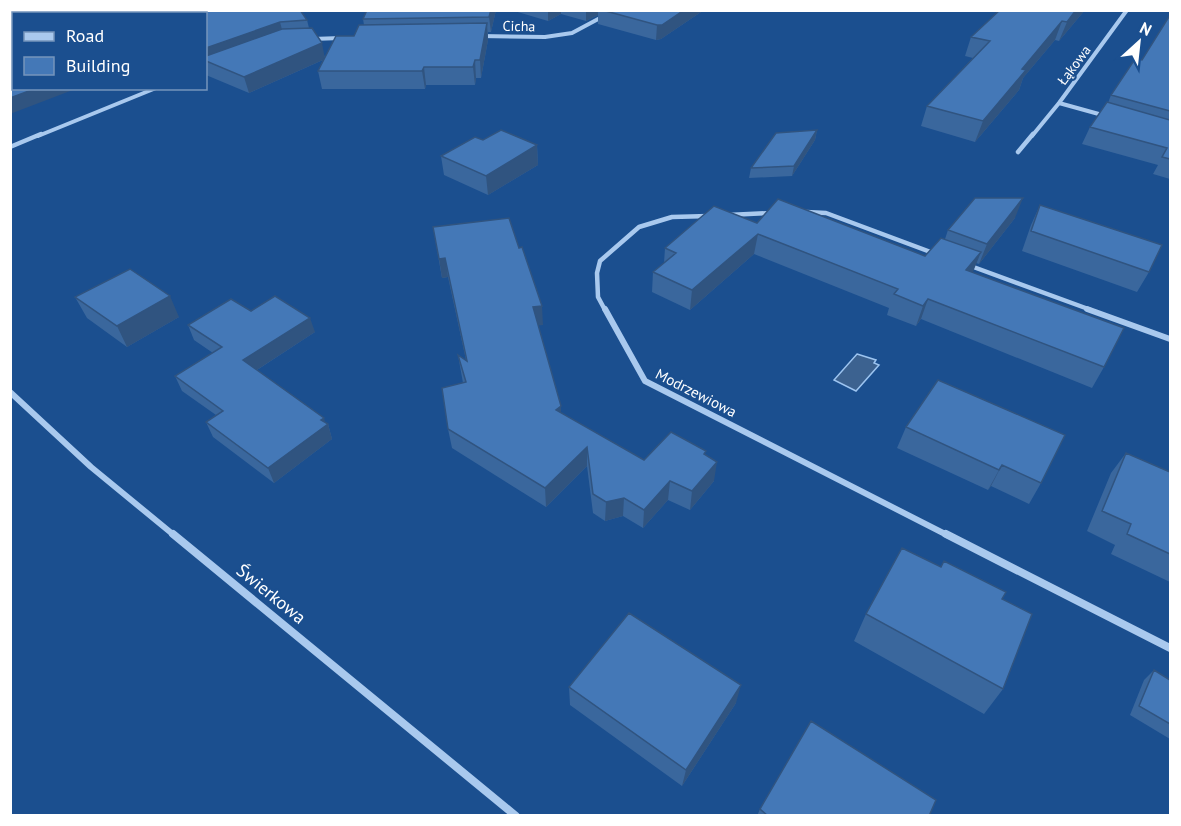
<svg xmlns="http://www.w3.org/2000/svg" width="1181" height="826" font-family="'PT Sans',sans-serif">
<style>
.water{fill:#3c6290;stroke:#9cc4f0;stroke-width:1.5}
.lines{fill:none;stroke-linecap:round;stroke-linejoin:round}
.path{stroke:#a9c9ee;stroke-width:2;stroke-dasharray:1.5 3;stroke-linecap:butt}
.minor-far3{stroke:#a9c9ee;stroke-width:4}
.minor-far2{stroke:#a9c9ee;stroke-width:4.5}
.minor-far1{stroke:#a9c9ee;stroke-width:6}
.minor{stroke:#a9c9ee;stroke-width:8}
.wall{fill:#3a679d}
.shaded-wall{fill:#305480}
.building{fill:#4478b7;stroke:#305480;stroke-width:1.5}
.labels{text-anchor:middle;stroke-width:4.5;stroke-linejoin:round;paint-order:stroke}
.far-street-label{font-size:14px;fill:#fff;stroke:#1b4f8f}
.street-label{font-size:15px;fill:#fff;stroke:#1b4f8f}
.near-street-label{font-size:18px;fill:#fff;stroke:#1b4f8f}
</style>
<rect width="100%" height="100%" fill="#1b4f8f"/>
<!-- water -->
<path class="water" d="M 857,354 L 876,360 L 874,363 L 879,365 L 856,391 L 834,380 Z"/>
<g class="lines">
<!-- path -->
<path class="path" d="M 18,14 L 21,10
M 10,22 L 14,18"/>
<!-- minor-far3 -->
<path class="minor-far3" d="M 480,36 L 545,37 L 572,33 L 615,10
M 312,39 L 341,38
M 1059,103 L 1106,116
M 38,136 L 156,88
M 1032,136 L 1059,103 L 1127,10"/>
<!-- minor-far2 -->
<path class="minor-far2" d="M 10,147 L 41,134
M 1018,152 L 1033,134
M 806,212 L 826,213 L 936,254
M 728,215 L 772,213
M 968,265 L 1091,310
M 605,310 L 598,297 L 597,273 L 600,261 L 639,227 L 672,217 L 709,216"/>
<!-- minor-far1 -->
<path class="minor-far1" d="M 605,309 L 645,381 L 949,536
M 1087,309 L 1170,339
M 10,392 L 91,467 L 175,536"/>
<!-- minor -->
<path class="minor" d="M 173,534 L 516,816
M 946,534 L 1170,648"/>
</g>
<!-- wall -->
<path class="wall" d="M 496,10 L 491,32 L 488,32 L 488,40 L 481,78 L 476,78 L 475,85 L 426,85 L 425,89 L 322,89 L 318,71 L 323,60 L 249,93 L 206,75 L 206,14 L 307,20 L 309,28 L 325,57 L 354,36 L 364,25 L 363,19 Z
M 511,10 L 704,10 L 661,39 L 656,40 L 598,24 L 598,15 L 586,21 L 561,14 L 548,21 Z
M 1000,10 L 1085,10 L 1059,41 L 1055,40 L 1023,78 L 1019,90 L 975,142 L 921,126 L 927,106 L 973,58 L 965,56 L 971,37 Z
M 1170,15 L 1170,179 L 1153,174 L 1158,165 L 1082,144 L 1090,127 L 1108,103 L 1111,95 L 1142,60 Z
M 817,130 L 815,140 L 792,176 L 749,178 L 751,168 Z
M 483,140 L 537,145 L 538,165 L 488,195 L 444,175 L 441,156 Z
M 1040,205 L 1149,272 L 1137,292 L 1022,251 L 1031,225 Z
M 1015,218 L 979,264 L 976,263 L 972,273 L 1104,367 L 1092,388 L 921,319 L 916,326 L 887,315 L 889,308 L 754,254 L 690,310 L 652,292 L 653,272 L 664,263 L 665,248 L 757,223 L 925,256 L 945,239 L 948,230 Z
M 433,227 L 543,325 L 538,325 L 561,406 L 561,413 L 644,460 L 706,455 L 714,481 L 690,510 L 668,500 L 643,528 L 623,516 L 605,521 L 593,513 L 587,466 L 546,507 L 452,448 L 448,429 L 463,383 L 458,355 L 466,360 L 448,277 L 442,278 Z
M 75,297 L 179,317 L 127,347 L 87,318 Z
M 251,311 L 315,332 L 257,370 L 328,424 L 332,439 L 274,483 L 213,437 L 206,422 L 216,415 L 182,391 L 175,376 L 213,353 L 194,340 L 188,325 Z
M 938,380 L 1041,483 L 1029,504 L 991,486 L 988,490 L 897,448 L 906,427 Z
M 1126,453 L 1170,472 L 1170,582 L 1111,554 L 1115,545 L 1087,531 L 1111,473 Z
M 1002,599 L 1003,689 L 984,714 L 854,641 L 866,614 Z
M 1154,670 L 1170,680 L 1170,739 L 1130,715 L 1144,680 Z
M 569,687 L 736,703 L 682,786 L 570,705 Z
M 760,809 L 929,816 L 757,816 Z"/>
<!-- shaded-wall -->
<path class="shaded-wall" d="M 491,10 L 496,10 L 491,32 L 489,17 Z
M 548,10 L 561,10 L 561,14 L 548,21 Z
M 586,10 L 598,10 L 598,15 L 586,21 Z
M 684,10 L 704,10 L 661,39 L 656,40 L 657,25 Z
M 1076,10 L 1085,10 L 1059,41 L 1067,22 Z
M 1062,21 L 1055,40 L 1023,78 L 1019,90 L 975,142 L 983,121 L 1022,69 Z
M 280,22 L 284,37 L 206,61 L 206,48 Z
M 487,23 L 488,40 L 481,78 L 480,60 Z
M 322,43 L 325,59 L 249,93 L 244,77 Z
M 475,60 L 476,78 L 475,85 L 473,67 Z
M 424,67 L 426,85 L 425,89 L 422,71 Z
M 37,88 L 78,88 L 10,114 L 10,98 Z
M 817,130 L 815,140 L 792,176 L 794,166 Z
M 537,145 L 538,165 L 488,195 L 486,176 Z
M 1023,198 L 1015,218 L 979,264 L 987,244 Z
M 758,234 L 754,254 L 690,310 L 692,290 Z
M 981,252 L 973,272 L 958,290 L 966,270 Z
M 445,258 L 448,277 L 442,278 L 439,259 Z
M 170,296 L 179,317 L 127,347 L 117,326 Z
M 928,299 L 921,319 L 916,326 L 923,306 Z
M 542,306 L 543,325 L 534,326 L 533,307 Z
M 310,318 L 315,332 L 249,375 L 243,360 Z
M 561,406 L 561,425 L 556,410 Z
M 324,418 L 326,425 L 328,424 L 332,439 L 274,483 L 268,468 Z
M 587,447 L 587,466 L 546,507 L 545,488 Z
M 717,462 L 714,481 L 690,510 L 692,491 Z
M 1002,465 L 991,486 L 988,490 L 999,470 Z
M 670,481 L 668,500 L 643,528 L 644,510 Z
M 624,498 L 623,516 L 605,521 L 606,502 Z
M 741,685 L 736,703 L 682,786 L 686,770 Z"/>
<!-- building -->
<path class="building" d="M 201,10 L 300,10 L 307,20 L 280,22 L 206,48 L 206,14 L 193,14 Z
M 367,10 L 491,10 L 489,17 L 363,19 Z
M 602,10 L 684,10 L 662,25 L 657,25 Z
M 1000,10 L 1076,10 L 1067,22 L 1062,21 L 1022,69 L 1026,70 L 983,121 L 927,106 L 990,41 L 971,37 Z
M 1170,15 L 1170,111 L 1111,95 L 1135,59 L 1142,60 Z
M 487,23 L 480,60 L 475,60 L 473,67 L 424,67 L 422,71 L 318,71 L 336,36 L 354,36 L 359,25 Z
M 312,28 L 322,43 L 244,77 L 206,61 L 206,56 L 282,29 Z
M 14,59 L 14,88 L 37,88 L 10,98 L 10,60 Z
M 1107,102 L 1170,120 L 1170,159 L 1162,157 L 1167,148 L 1090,127 Z
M 501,130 L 537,145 L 486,176 L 441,156 L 475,137 L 483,140 Z
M 817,130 L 794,166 L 751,168 L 776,133 Z
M 975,198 L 1023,198 L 987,244 L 948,230 Z
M 778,199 L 925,256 L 941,238 L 981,252 L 966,270 L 1124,328 L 1104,367 L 928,299 L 923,306 L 894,294 L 898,289 L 758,234 L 692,290 L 653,272 L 676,253 L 665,248 L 714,206 L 757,223 Z
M 1040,205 L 1162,245 L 1149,272 L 1031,231 Z
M 509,218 L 519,248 L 522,247 L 542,306 L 533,307 L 561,406 L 556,410 L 644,460 L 671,432 L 706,451 L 704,454 L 717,462 L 692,491 L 670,481 L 644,510 L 624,498 L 606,502 L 593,494 L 587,447 L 545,488 L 448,429 L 442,388 L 466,382 L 458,355 L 467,361 L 445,258 L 439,259 L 433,227 Z
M 130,269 L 170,296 L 117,326 L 75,297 Z
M 275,296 L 310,318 L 243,360 L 324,418 L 321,420 L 328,424 L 268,468 L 206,422 L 223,411 L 175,376 L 222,347 L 188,325 L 231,299 L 251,311 Z
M 938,380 L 1065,435 L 1041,483 L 1002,465 L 999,470 L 906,427 Z
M 1126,453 L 1170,472 L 1170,554 L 1127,534 L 1131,524 L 1102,511 Z
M 902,548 L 941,567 L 944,561 L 1006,592 L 1002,599 L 1032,614 L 1003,689 L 866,614 Z
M 629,613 L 741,685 L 686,770 L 569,687 Z
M 1154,670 L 1170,680 L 1170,724 L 1139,706 Z
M 811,721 L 936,800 L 929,816 L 768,816 L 760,809 Z"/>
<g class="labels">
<!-- far-street labels -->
<g class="far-street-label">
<text transform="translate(519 26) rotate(1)" y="5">Cicha</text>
<text transform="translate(1074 65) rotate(-53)" y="5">Łąkowa</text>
</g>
<!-- street labels -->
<g class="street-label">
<text transform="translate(696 393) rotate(27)" y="5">Modrzewiowa</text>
</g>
<!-- near-street labels -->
<g class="near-street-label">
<text transform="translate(271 594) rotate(39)" y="6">Świerkowa</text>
</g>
</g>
<!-- border -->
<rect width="1181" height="826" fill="none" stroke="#ffffff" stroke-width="24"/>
<!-- legend -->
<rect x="12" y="12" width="195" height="78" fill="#1b4f8f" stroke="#7695bc" stroke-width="1.5"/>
<rect x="24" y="32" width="30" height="9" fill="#a9c9ee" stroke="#7695bc" stroke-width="1.5"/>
<text x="66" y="42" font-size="18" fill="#ffffff">Road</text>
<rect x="24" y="57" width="30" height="18" fill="#4478b7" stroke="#7695bc" stroke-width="1.5"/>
<text x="66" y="72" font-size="18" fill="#ffffff">Building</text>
<!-- north arrow -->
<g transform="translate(1139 42) rotate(27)" stroke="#1b4f8f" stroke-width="4.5" paint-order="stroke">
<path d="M0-4.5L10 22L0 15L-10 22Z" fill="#ffffff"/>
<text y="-9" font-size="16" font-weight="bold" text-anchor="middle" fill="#ffffff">N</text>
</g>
</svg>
